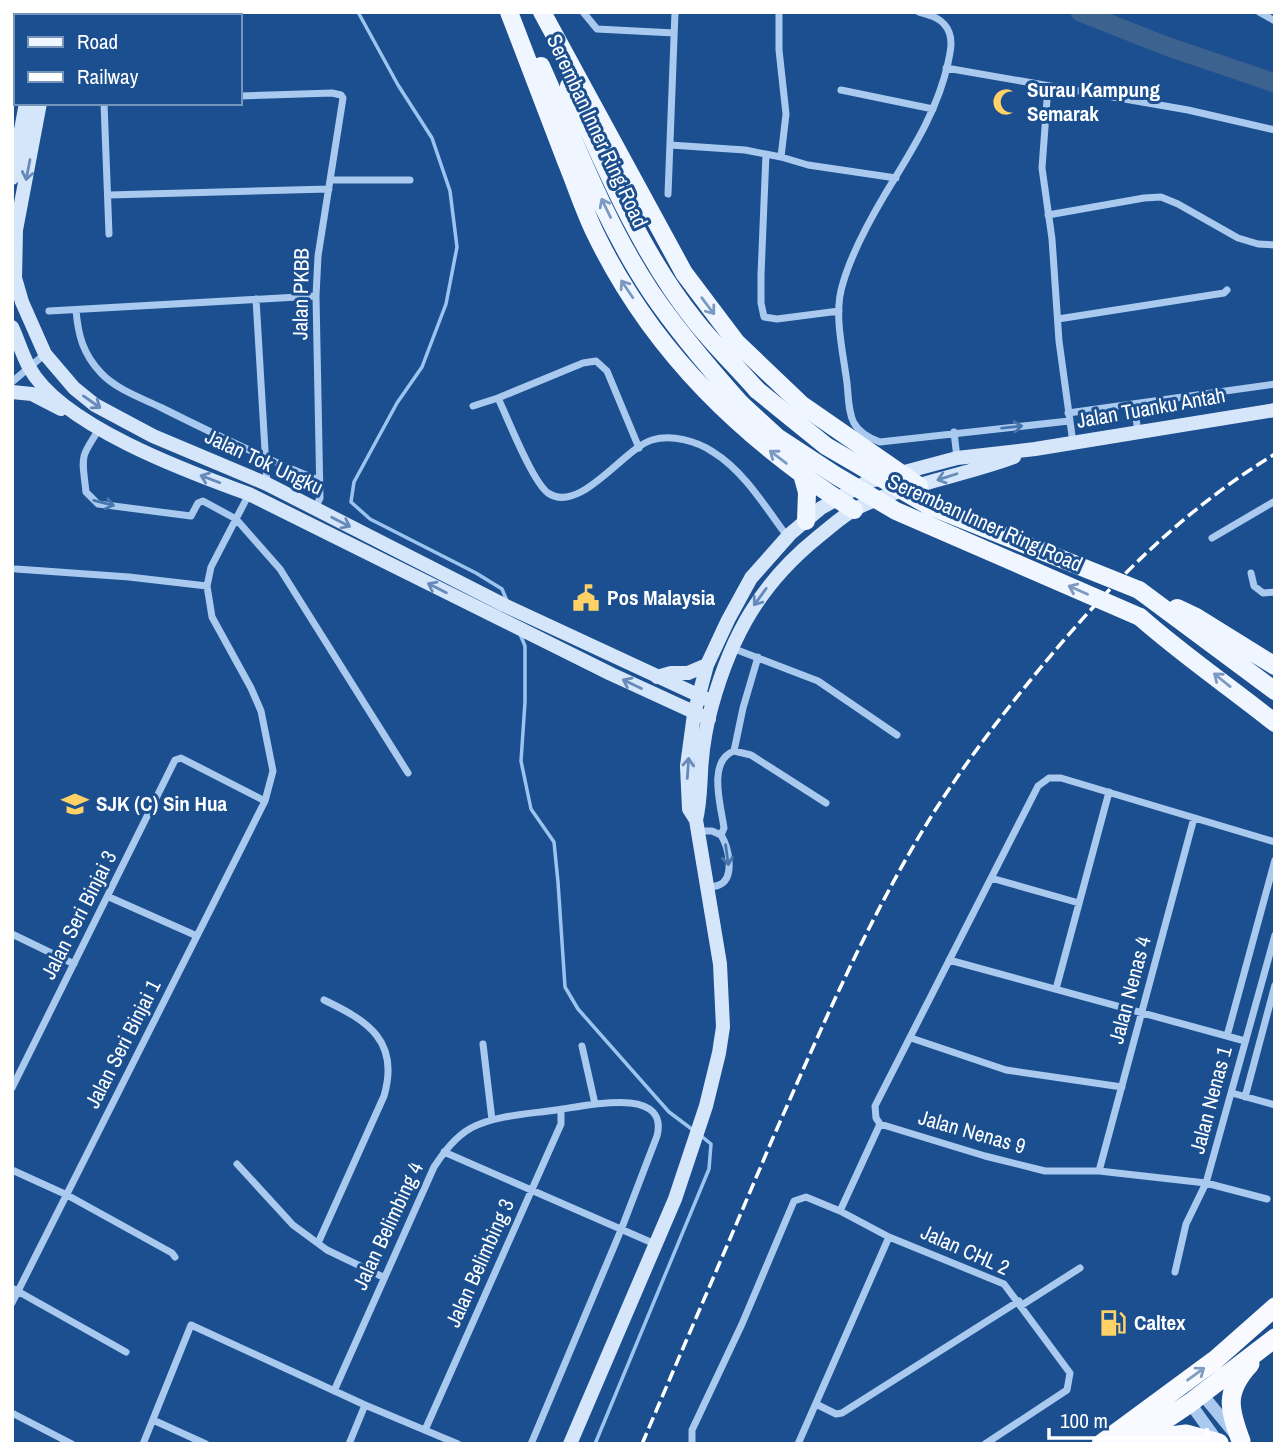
<svg xmlns="http://www.w3.org/2000/svg" width="1287" height="1456" font-family="'Archivo Narrow',sans-serif">
<style>
.lines{fill:none;stroke-linecap:round;stroke-linejoin:round}
.stream{stroke:#9cc4f0;stroke-width:3.5}
.river{stroke:#3c6290;stroke-width:19}
.minor{stroke:#a9c9ee;stroke-width:7}
.tertiary{stroke:#a9c9ee;stroke-width:12}
.secondary{stroke:#d6e6fa;stroke-width:14}
.primary{stroke:#f0f6ff;stroke-width:18}
.trunk{stroke:#f8faff;stroke-width:19}
.rail{stroke:#fff;stroke-width:3.5;stroke-dasharray:12 5;stroke-linecap:butt}
.primary-bridge{stroke:#f0f6ff;stroke-width:18}
.oneway{stroke:#668bba}
.oneway2{stroke:#7b9ac1}
.oneway3{stroke:#4674ac}
.oneway4{stroke:#7e9cc1}
.labels{text-anchor:middle;stroke-width:6;stroke-linejoin:round;paint-order:stroke}
.poi-label{font-size:21px;font-weight:bold;fill:#fff;stroke:#1b4f8f;text-anchor:start}
.street-label{font-size:21px;fill:#fff;stroke:#1b4f8f}
</style>
<rect width="100%" height="100%" fill="#1b4f8f"/>
<g class="lines">
<!-- stream -->
<path class="stream" d="M 358,12 L 398,85 L 432,138 L 450,191 L 457,247 L 446,304 L 422,367 L 397,403 L 354,482 L 351,502 L 370,519 L 476,573 L 502,589 L 507,601
M 520,634 L 525,646 L 525,702 L 521,761 L 531,809 L 554,842 L 558,882 L 565,987 L 578,1009 L 669,1112 L 693,1130
M 595,1444 L 709,1169 L 711,1144 L 700,1135"/>
<!-- river -->
<path class="river" d="M 1080,12 L 1166,46 L 1275,83"/>
<!-- minor -->
<path class="minor" d="M 583,12 L 597,29 L 674,33
M 779,12 L 779,50 L 786,114 L 781,157
M 919,12 C 931,15 944,19 949,32 C 953,42 950,53 948,63 C 937,113 910,153 884,196 C 868,223 852,252 843,283 C 833,313 843,351 847,383 C 850,413 847,430 880,442 L 1069,421
M 1259,12 L 1275,21
M 946,68 L 1188,110 L 1275,130
M 1048,86 L 1042,168 L 1052,239 L 1059,341 L 1073,443
M 841,90 L 933,109
M 240,96 L 332,93 L 341,95 L 343,98 L 318,256 L 316,296 L 320,498 L 315,509
M 104,103 L 109,234
M 670,145 L 745,150 L 781,157 L 808,165 L 896,178
M 766,154 L 761,275 L 761,303 L 764,317 L 777,319 L 839,311
M 331,180 L 410,180
M 668,194 L 675,12
M 109,195 L 329,189
M 1048,215 L 1144,198 L 1161,197 L 1178,204 L 1238,238 L 1258,244 L 1275,245
M 256,299 L 267,484
M 76,310 C 78,335 83,354 101,373 C 117,390 142,398 162,408 C 214,434 265,459 319,480
M 49,311 L 316,296
M 1058,319 L 1224,293 L 1227,290
M 12,382 L 45,354
M 498,398 C 508,419 532,481 548,493 C 580,515 624,448 652,440 C 671,434 697,441 713,452 C 744,471 766,508 787,536
M 1134,404 L 1138,432
M 473,406 L 498,398 L 583,363 L 596,361 L 607,371 L 639,448
M 1068,413 L 1275,384
M 100,428 C 79,459 82,456 86,492 L 98,504 L 191,516 L 198,503 L 203,501 L 236,519 L 280,569 L 408,773
M 954,432 L 957,458
M 1212,538 L 1275,501
M 16,569 L 129,577 L 207,586
M 1251,573 L 1254,586 L 1263,593 L 1275,592
M 732,648 L 818,681 L 897,735
M 734,751 L 743,708 L 758,657
M 698,831 L 712,831 L 721,835 C 728,846 736,878 719,885 C 715,887 711,886 707,887
M 721,835 L 724,828 C 721,806 707,761 734,751 L 751,755 L 826,803
M 991,878 L 1079,903
M 109,897 L 197,936
M 12,934 L 74,964
M 949,960 L 1245,1041
M 1056,989 L 1109,792
M 1227,1036 L 1275,860
M 911,1038 L 1006,1070 L 1122,1087
M 483,1044 L 492,1120
M 582,1046 L 595,1104
M 12,1088 L 175,760 L 181,758 L 265,801
M 1232,1093 L 1275,1105
M 1245,1097 L 1275,985
M 444,1152 L 655,1244
M 237,1164 L 293,1225 L 327,1250 L 383,1277
M 12,1170 L 67,1195 L 172,1253 L 175,1257
M 1099,1171 L 1194,818
M 1267,1199 L 1206,1183 L 1099,1171 L 1045,1171 L 985,1156 L 880,1124 L 876,1118 L 875,1106 L 1038,786 L 1049,778 L 1061,778 L 1275,842
M 840,1211 L 880,1124
M 318,1243 L 384,1096 C 400,1041 368,1021 324,1000
M 1175,1272 L 1186,1224 L 1206,1183 L 1275,935
M 12,1288 L 126,1352
M 12,1303 L 265,801 L 273,771 L 261,711 L 251,688 L 212,617 L 207,586 L 211,567 L 249,494
M 1022,1305 L 1080,1268
M 334,1391 L 434,1167 C 444,1152 455,1137 471,1128 C 496,1115 529,1114 556,1110 C 581,1107 670,1084 657,1136 L 621,1230 L 531,1444
M 816,1404 L 836,1414 L 842,1413 L 1019,1301
M 12,1413 L 72,1444
M 153,1420 L 206,1444
M 425,1430 L 561,1124 L 561,1110
M 143,1444 L 191,1325 L 365,1405 L 458,1444
M 349,1444 L 365,1405
M 692,1444 L 692,1430 L 742,1324 L 794,1201 L 806,1197 L 840,1211 L 889,1237 L 1004,1284 L 1070,1373 L 1067,1390 L 985,1444
M 798,1444 L 889,1237"/>
<!-- tertiary -->
<path class="tertiary" d="M 1202,1394 L 1234,1433
M 1190,1403 L 1218,1442"/>
<!-- secondary -->
<path class="secondary" d="M 19,12 L 21,16
M 12,31 L 16,38
M 40,103 L 16,230 L 15,278 L 22,302 L 45,354 L 74,388 L 95,405 L 153,436 L 267,484 L 504,605 L 713,702
M 12,178 L 26,103
M 12,327 C 18,340 22,354 29,367 C 60,425 188,472 249,494 L 611,674 L 709,719
M 12,392 L 32,394 L 61,409
M 657,677 L 671,673 L 688,673 L 707,665
M 696,820 C 700,804 700,789 701,773 C 702,750 706,726 712,705 C 732,634 761,583 818,537 C 831,527 843,515 857,508 C 906,484 963,476 1014,457
M 570,1444 L 675,1199 L 706,1106 L 719,1053 L 723,1027 L 720,964 L 696,820 L 689,809 L 687,766 L 694,714 L 707,665 L 728,620 L 751,578 L 790,534 L 821,508 L 867,482 L 957,458 L 1035,449 L 1275,410"/>
<!-- primary -->
<path class="primary" d="M 509,12 C 528,62 547,112 566,161 C 576,185 584,211 596,235 C 654,354 744,439 854,510
M 542,12 L 684,273 L 736,342 L 802,405 L 919,486
M 541,66 C 575,142 605,223 651,292 C 678,332 709,368 741,404
M 569,86 C 604,165 641,254 696,322 C 715,346 737,367 757,390
M 806,521 L 807,492 L 802,474 L 806,474
M 1139,590 L 1275,691
M 1177,608 L 1196,617 L 1275,666
M 1140,617 C 1183,655 1230,687 1275,723"/>
<!-- trunk -->
<path class="trunk" d="M 1141,1440 L 1186,1434 L 1219,1443
M 1241,1441 C 1229,1409 1224,1392 1250,1364
M 1101,1444 L 1215,1360 L 1275,1307
M 1129,1444 L 1190,1403 L 1275,1338"/>
<!-- rail -->
<path class="rail" d="M 642,1444 C 685,1343 729,1242 772,1140 C 821,1029 869,916 934,812 C 973,751 1017,695 1064,640 C 1126,568 1194,503 1275,454"/>
<!-- primary-bridge -->
<path class="primary-bridge" d="M 757,390 L 826,446 L 929,506 L 1139,590
M 741,404 L 777,437 L 835,475 L 896,511 L 1140,617"/>
</g>
<!-- one-way arrows -->
<defs><path id="oneway-shaft" d="M-6 0H5M1.5-3L5.5 0L1.5 3" fill="none" stroke-width="1.6" stroke-linecap="round" stroke-linejoin="round" transform="scale(1.75)"/></defs>
<g class="oneway">
<use href="#oneway-shaft" transform="translate(28 170) rotate(101)"/>
<use href="#oneway-shaft" transform="translate(92 402) rotate(35)"/>
<use href="#oneway-shaft" transform="translate(947 477) rotate(162)"/>
<use href="#oneway-shaft" transform="translate(210 479) rotate(-159)"/>
<use href="#oneway-shaft" transform="translate(341 522) rotate(27)"/>
<use href="#oneway-shaft" transform="translate(437 588) rotate(-153)"/>
<use href="#oneway-shaft" transform="translate(760 597) rotate(126)"/>
<use href="#oneway-shaft" transform="translate(632 684) rotate(-154)"/>
<use href="#oneway-shaft" transform="translate(688 768) rotate(-86)"/>
</g>
<g class="oneway2">
<use href="#oneway-shaft" transform="translate(606 208) rotate(-116)"/>
<use href="#oneway-shaft" transform="translate(627 289) rotate(-124)"/>
<use href="#oneway-shaft" transform="translate(708 306) rotate(53)"/>
<use href="#oneway-shaft" transform="translate(778 457) rotate(-143)"/>
<use href="#oneway-shaft" transform="translate(1078 590) rotate(-156)"/>
<use href="#oneway-shaft" transform="translate(1222 680) rotate(-141)"/>
</g>
<g class="oneway3">
<use href="#oneway-shaft" transform="translate(1012 427) rotate(-6)"/>
<use href="#oneway-shaft" transform="translate(104 503) rotate(14)"/>
<use href="#oneway-shaft" transform="translate(727 855) rotate(82)"/>
</g>
<use class="oneway4" href="#oneway-shaft" transform="translate(1196 1374) rotate(-36)"/>
<!-- icons -->
<defs>
<symbol id="mosque-bare" viewBox="-9 -9 18 18"><path d="M3.5-4.9A6 6 0 1 0 3.5 4.9A5 5 0 1 1 3.5-4.9Z" fill="#ffd166" stroke="#1b4f8f" stroke-width="2.5" paint-order="stroke"/></symbol>
<symbol id="civic-bare" viewBox="-9 -9 18 18"><path d="M-.6-6.5H3V-4.5H.6V-3L4-1V1h2V6H-6V1h2V-1L-.6-3ZM-1.2 2.5V6h2.4V2.5Z" fill="#ffd166" stroke="#1b4f8f" stroke-width="2.5" paint-order="stroke"/></symbol>
<symbol id="school-bare" viewBox="-9 -9 18 18"><path d="M0-5L7-2L0 1L-7-2ZM-4 1L0 2.5L4 1V4Q0 6-4 4Z" fill="#ffd166" stroke="#1b4f8f" stroke-width="2.5" paint-order="stroke"/></symbol>
<symbol id="fuel-bare" viewBox="-9 -9 18 18"><path d="M-5.5-6h7V0h2V4h1.3V-2.5L3-4.5l.8-.8L6-3V5H2.5V1h-1V6h-7ZM-4.2-4.7v3.2H.2V-4.7Z" fill="#ffd166" stroke="#1b4f8f" stroke-width="2.5" paint-order="stroke"/></symbol>
</defs>
<g fill-rule="evenodd">
<use href="#mosque-bare" x="987" y="83" width="38" height="38"/>
<use href="#civic-bare" x="567" y="579" width="38" height="38"/>
<use href="#school-bare" x="56" y="785" width="38" height="38"/>
<use href="#fuel-bare" x="1094" y="1304" width="38" height="38"/>
</g>
<g class="labels">
<!-- poi labels -->
<g class="poi-label">
<text x="1027" y="97">Surau Kampung<tspan x="1027" dy="24">Semarak</tspan></text>
<text x="607" y="605">Pos Malaysia</text>
<text x="96" y="811">SJK (C) Sin Hua</text>
<text x="1134" y="1330">Caltex</text>
</g>
<!-- street labels -->
<g class="street-label">
<text transform="translate(597 131) rotate(65)" y="7">Seremban Inner Ring Road</text>
<text transform="translate(301 294) rotate(-89)" y="7">Jalan PKBB</text>
<text transform="translate(1151 408) rotate(-10)" y="7">Jalan Tuanku Antah</text>
<text transform="translate(264 462) rotate(25)" y="7">Jalan Tok Ungku</text>
<text transform="translate(985 523) rotate(24)" y="7">Seremban Inner Ring Road</text>
<text transform="translate(79 915) rotate(-63)" y="7">Jalan Seri Binjai 3</text>
<text transform="translate(1130 990) rotate(-75)" y="7">Jalan Nenas 4</text>
<text transform="translate(123 1044) rotate(-63)" y="7">Jalan Seri Binjai 1</text>
<text transform="translate(1211 1100) rotate(-75)" y="7">Jalan Nenas 1</text>
<text transform="translate(972 1132) rotate(16)" y="7">Jalan Nenas 9</text>
<text transform="translate(388 1226) rotate(-65)" y="7">Jalan Belimbing 4</text>
<text transform="translate(965 1250) rotate(24)" y="7">Jalan CHL 2</text>
<text transform="translate(480 1263) rotate(-66)" y="7">Jalan Belimbing 3</text>
</g>
</g>
<!-- border -->
<rect width="1287" height="1456" fill="none" stroke="#ffffff" stroke-width="28"/>
<!-- legend -->
<rect x="14" y="14" width="228" height="91" fill="#1b4f8f" stroke="#7695bc" stroke-width="2"/>
<rect x="28" y="37" width="35" height="10" fill="#f0f6ff" stroke="#7695bc" stroke-width="2"/>
<text x="77" y="49" font-size="21" fill="#ffffff">Road</text>
<rect x="28" y="72" width="35" height="10" fill="#ffffff" stroke="#7695bc" stroke-width="2"/>
<text x="77" y="84" font-size="21" fill="#ffffff">Railway</text>
<!-- scale -->
<path d="M1049 1428v10h158v-10" fill="none" stroke="#ffffff" stroke-width="3.5"/>
<text x="1060" y="1428" font-size="21" fill="#ffffff" stroke="#1b4f8f" stroke-width="5" paint-order="stroke">100 m</text>
</svg>
